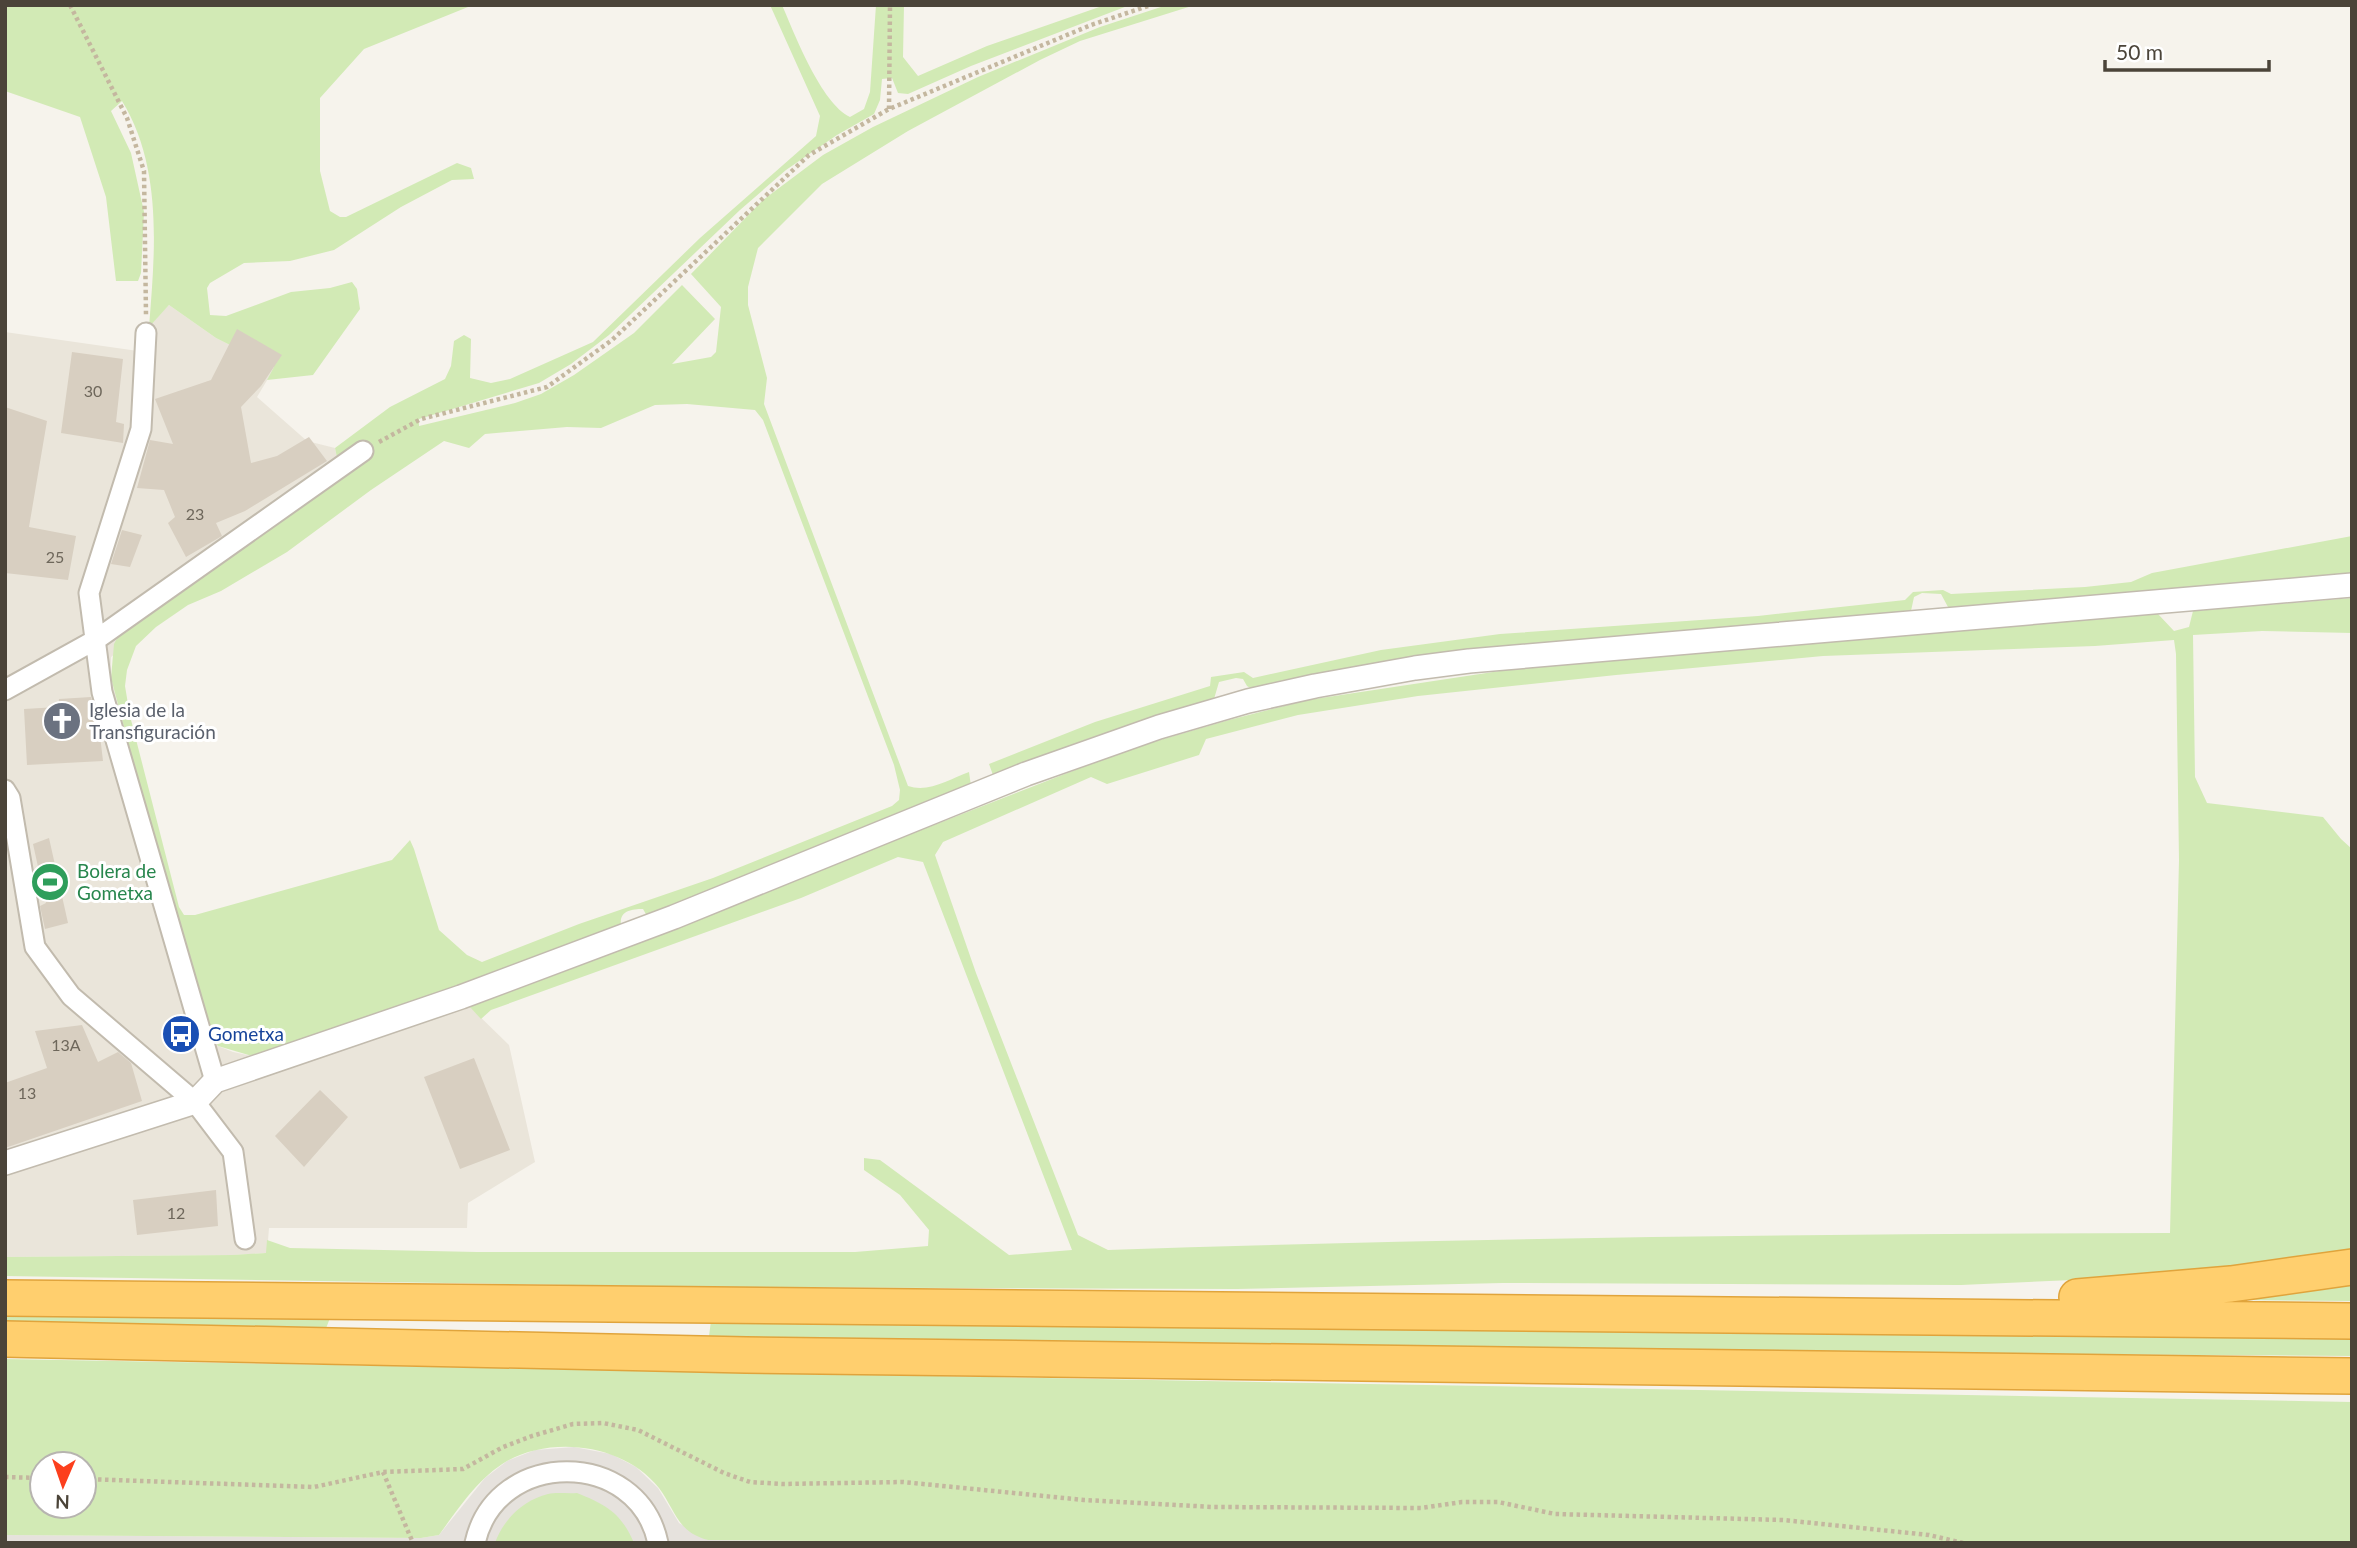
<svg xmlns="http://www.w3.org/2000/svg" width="2357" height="1548" font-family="Lato,sans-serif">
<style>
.residential{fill:#eae5da}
.industrial{fill:#e6e2dd}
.green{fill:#d2eab5;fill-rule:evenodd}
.building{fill:#d8cfc1}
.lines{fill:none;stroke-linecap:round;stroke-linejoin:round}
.minor-casing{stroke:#c2bbae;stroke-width:23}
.tertiary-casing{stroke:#c2bbae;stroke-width:26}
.motorway-casing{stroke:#e0a43c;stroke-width:38}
.path{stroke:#c4b79f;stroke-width:4.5;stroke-dasharray:3.5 3.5;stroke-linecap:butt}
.minor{stroke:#fff;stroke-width:19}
.tertiary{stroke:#fff;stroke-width:23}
.motorway{stroke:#ffcf6e;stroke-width:35}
.labels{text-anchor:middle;stroke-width:6;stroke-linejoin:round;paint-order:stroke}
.number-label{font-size:16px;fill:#6e675b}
.worship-label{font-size:19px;fill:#5b616d;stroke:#fff;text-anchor:start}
.leisure-label{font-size:19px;fill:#27864d;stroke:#fff;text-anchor:start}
.transit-label{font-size:19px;fill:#164399;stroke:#fff;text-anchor:start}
</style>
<rect width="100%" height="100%" fill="#f6f3ec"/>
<!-- residential -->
<path class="residential" d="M 169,305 L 216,338 L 275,367 L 257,397 L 307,441 L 335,448 L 341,477 L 111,657 L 111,678 L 174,917 L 218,1046 L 233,1052 L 252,1056 L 456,987 L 469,1006 L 509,1045 L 535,1162 L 468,1203 L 467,1228 L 269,1228 L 267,1253 L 232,1255 L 5,1257 L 5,332 L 138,351 L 149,326 Z"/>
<!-- industrial -->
<path class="industrial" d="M 574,1447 L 611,1454 L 636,1467 L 658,1488 L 679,1523 L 708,1540 L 1045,1543 L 5,1543 L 5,1535 L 421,1538 L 439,1535 L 485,1478 L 507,1461 L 535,1450 Z"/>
<!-- green -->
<path class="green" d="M 5,5 L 473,5 L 364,49 L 320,98 L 320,171 L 330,211 L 340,217 L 346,217 L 457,163 L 471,168 L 474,179 L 452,180 L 401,207 L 334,250 L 290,261 L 244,263 L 210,283 L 207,288 L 210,315 L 226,316 L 291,292 L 330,288 L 352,282 L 357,289 L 360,309 L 313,375 L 267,380 L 274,367 L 216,338 L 169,305 L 149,327 C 155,252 163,168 122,101 L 111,111 L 131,153 L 144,212 L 141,273 L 138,281 L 116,281 L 106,197 L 80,117 L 5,91 Z
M 770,5 L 782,5 C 795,35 821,103 850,117 L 864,109 L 870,92 L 876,5 L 904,5 L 903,57 L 918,76 L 987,46 L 1105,5 L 1130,5 L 971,66 L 908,94 L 898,93 L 892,78 L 882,79 L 880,100 L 874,114 L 837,135 L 786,170 L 740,210 L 609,335 L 571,364 L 539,383 L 419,419 L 419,426 L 515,403 L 541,394 L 574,375 L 634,333 L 682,285 L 715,319 L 672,364 L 711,357 L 716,352 L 721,307 L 691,274 L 763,200 L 823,155 L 873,127 L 978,77 L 1100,27 L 1167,5 L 1195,5 L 1080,41 L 1040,60 L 908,131 L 822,184 L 758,248 L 748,287 L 748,305 L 767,378 L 764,404 L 908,786 C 929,793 950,779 969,772 L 971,786 L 647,916 L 643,909 C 631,909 619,911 621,925 L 456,987 L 252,1056 L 218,1046 L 202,1020 L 111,678 L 114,644 L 121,631 L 341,477 L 335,448 L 390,407 L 445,379 L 451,366 L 454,341 L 464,335 L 471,339 L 470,378 L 491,383 L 510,379 L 593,342 L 700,238 L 816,136 L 820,116 ZM 687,404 L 755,410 L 763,420 L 894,765 L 900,790 L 899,800 L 892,806 L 713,878 L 579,924 L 482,962 L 467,955 L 439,930 L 414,849 L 410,840 L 392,860 L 195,915 L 184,915 L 179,907 L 130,716 L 125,686 L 127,670 L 136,646 L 156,627 L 188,605 L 221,591 L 287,552 L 371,490 L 444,441 L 469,448 L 485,434 L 567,427 L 601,428 L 655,405 Z
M 2352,536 L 2352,575 L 1958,608 L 1948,607 L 1941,594 L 1922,593 L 1914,597 L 1911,611 L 1906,613 L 1588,639 L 1451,653 L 1252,689 L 1247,686 L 1243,679 L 1236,678 L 1219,682 L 1214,699 L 1087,739 L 993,775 L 989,764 L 1095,722 L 1210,686 L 1211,677 L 1244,672 L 1253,678 L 1381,650 L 1500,634 L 1758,616 L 1905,600 L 1913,592 L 1943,590 L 1951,594 L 2085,587 L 2131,582 L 2152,573 Z
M 2352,598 L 2352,633 L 2262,631 L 2193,635 L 2195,777 L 2207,803 L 2323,817 L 2341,839 L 2352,849 L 2352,1255 L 2141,1277 L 1961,1285 L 1503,1283 L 1237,1289 L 695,1287 L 5,1276 L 5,1257 L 232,1255 L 266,1253 L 267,1240 L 290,1248 L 477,1252 L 855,1252 L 928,1246 L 929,1230 L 900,1195 L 864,1170 L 864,1158 L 880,1160 L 1009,1255 L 1072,1250 L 923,862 L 898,857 L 801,898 L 491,1010 L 481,1019 L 469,1006 L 1129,749 L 1229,720 L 1308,700 L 1513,669 L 2158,614 L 2174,631 L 2189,627 L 2193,611 ZM 2174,640 L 2176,654 L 2179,860 L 2170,1233 C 1816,1234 1462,1238 1108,1250 L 1078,1235 L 976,973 L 935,855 L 943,842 L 1091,777 L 1107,784 L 1199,755 L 1206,739 L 1298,715 L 1418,696 L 1616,675 L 1823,656 L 2095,646 Z
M 2352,1280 L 2352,1301 L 2243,1300 L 2242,1294 Z
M 5,1314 L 330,1318 L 325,1331 L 5,1326 Z
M 711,1321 L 2352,1335 L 2352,1356 L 1252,1349 L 709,1336 Z
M 5,1359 L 2352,1402 L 2352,1543 L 1045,1543 L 708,1540 C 677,1532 676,1511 659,1488 C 625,1445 554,1435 507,1461 C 478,1478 458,1509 439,1535 L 421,1538 L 5,1535 ZM 42,1464 L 84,1464 L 84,1506 L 42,1506 Z
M 577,1493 C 607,1505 621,1513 634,1543 L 495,1543 C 503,1520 523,1500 548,1494 C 557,1492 568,1494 577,1493 Z"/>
<!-- building -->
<path class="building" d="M 237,329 L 282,355 L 261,386 L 241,407 L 251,463 L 277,456 L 309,437 L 327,461 L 245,511 L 216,523 L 222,536 L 186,557 L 168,523 L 175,517 L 164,490 L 137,488 L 150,440 L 173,444 L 155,399 L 211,380 Z
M 72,352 L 123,359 L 116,422 L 124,424 L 123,443 L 61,433 Z
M 5,407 L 47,421 L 29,527 L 76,536 L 68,580 L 5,573 Z
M 122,530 L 142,535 L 130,567 L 111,564 Z
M 91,697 L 99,727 L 103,761 L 27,765 L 24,709 L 58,707 L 59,699 Z
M 49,838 L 68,923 L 45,929 L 40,906 L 46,903 L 33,844 Z
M 82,1025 L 98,1062 L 118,1052 L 131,1063 L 142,1101 L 5,1148 L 5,1083 L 47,1068 L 35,1031 Z
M 474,1058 L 510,1150 L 460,1169 L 424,1077 Z
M 320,1090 L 348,1117 L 304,1167 L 275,1136 Z
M 216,1190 L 218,1226 L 137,1235 L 133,1200 Z"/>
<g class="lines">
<defs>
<path id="minor" d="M 146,333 L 141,429 L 89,593 L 102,692 L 215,1081
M 5,690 L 97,639 L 363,451
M 5,790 L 10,798 L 35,947 L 71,996 L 195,1102 L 233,1152 L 245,1239
M 475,1543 C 496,1448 638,1448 658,1543"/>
<path id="tertiary" d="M 5,1163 L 195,1102 L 215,1081 L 461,997 L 674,917 L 1026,774 L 1159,727 L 1248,701 L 1315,686 L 1415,668 L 1469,661 L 2352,585"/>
<path id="motorway" d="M 2077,1297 L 2231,1284 L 2352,1267
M 5,1298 L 2352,1321
M 5,1339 L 746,1355 L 2352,1376"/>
</defs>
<!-- minor casing -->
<use href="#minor" class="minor-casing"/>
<!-- tertiary casing -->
<use href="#tertiary" class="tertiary-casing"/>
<!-- motorway casing -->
<use href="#motorway" class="motorway-casing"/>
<!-- path -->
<path class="path" d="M 70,5 L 127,118 L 144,171 L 146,315
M 889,109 L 890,5
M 379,442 L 421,419 L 547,387 L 612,340 L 809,155 L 889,109 L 1091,25 L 1151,5
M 383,1472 L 413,1543
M 5,1477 L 42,1478
M 84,1479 L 314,1487 L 383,1472 L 463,1469 L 503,1447 L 532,1436 L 573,1424 L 603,1423 L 638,1430 L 724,1473 L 750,1482 L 782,1484 L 903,1482 L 1084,1500 L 1213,1507 L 1421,1508 L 1462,1502 L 1498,1502 L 1555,1514 L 1783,1520 L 1929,1535 L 1963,1543"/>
<!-- minor -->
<use href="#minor" class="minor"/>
<!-- tertiary -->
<use href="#tertiary" class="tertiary"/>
<!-- motorway -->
<use href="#motorway" class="motorway"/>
</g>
<!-- icons -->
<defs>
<symbol id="church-disc" viewBox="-11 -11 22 22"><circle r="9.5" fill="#6b7280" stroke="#fff"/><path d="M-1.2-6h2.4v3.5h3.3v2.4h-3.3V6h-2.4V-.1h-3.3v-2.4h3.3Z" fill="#fff"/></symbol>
<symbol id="stadium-disc" viewBox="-11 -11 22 22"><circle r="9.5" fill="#2e9e5b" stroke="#fff"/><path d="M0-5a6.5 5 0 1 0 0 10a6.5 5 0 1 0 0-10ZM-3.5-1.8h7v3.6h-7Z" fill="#fff"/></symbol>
<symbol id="bus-disc" viewBox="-11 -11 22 22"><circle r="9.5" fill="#1a4fb4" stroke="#fff"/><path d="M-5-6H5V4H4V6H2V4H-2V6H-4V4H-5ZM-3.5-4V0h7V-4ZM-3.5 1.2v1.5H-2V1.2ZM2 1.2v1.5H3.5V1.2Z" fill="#fff"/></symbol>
</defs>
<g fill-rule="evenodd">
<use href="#church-disc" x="40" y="699" width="44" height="44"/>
<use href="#stadium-disc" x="28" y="860" width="44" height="44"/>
<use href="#bus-disc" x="159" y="1012" width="44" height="44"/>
</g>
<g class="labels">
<!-- number labels -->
<g class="number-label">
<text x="93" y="397">30</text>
<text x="195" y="520">23</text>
<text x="55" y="563">25</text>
<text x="66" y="1051">13A</text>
<text x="27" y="1099">13</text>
<text x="176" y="1219">12</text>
</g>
<!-- worship labels -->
<g class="worship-label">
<text x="89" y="717">Iglesia de la<tspan x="89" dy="22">Transfiguración</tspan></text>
</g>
<!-- leisure labels -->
<g class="leisure-label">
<text x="77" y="878">Bolera de<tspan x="77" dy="22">Gometxa</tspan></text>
</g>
<!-- transit labels -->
<g class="transit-label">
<text x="208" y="1041">Gometxa</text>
</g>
</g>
<!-- border -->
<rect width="2357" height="1548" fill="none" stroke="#4b4439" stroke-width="14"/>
<!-- north arrow -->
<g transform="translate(63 1485) rotate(182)"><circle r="33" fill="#ffffff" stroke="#b7b4b0" stroke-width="2"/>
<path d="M0-5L12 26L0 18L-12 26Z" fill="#fc3f1d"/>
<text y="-10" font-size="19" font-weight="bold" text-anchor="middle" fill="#4b4439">N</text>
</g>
<!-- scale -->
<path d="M2105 60v10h164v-10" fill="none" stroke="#4b4439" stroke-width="3.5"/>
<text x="2116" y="60" font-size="21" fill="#4b4439" stroke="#ffffff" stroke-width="5" paint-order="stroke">50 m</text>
</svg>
